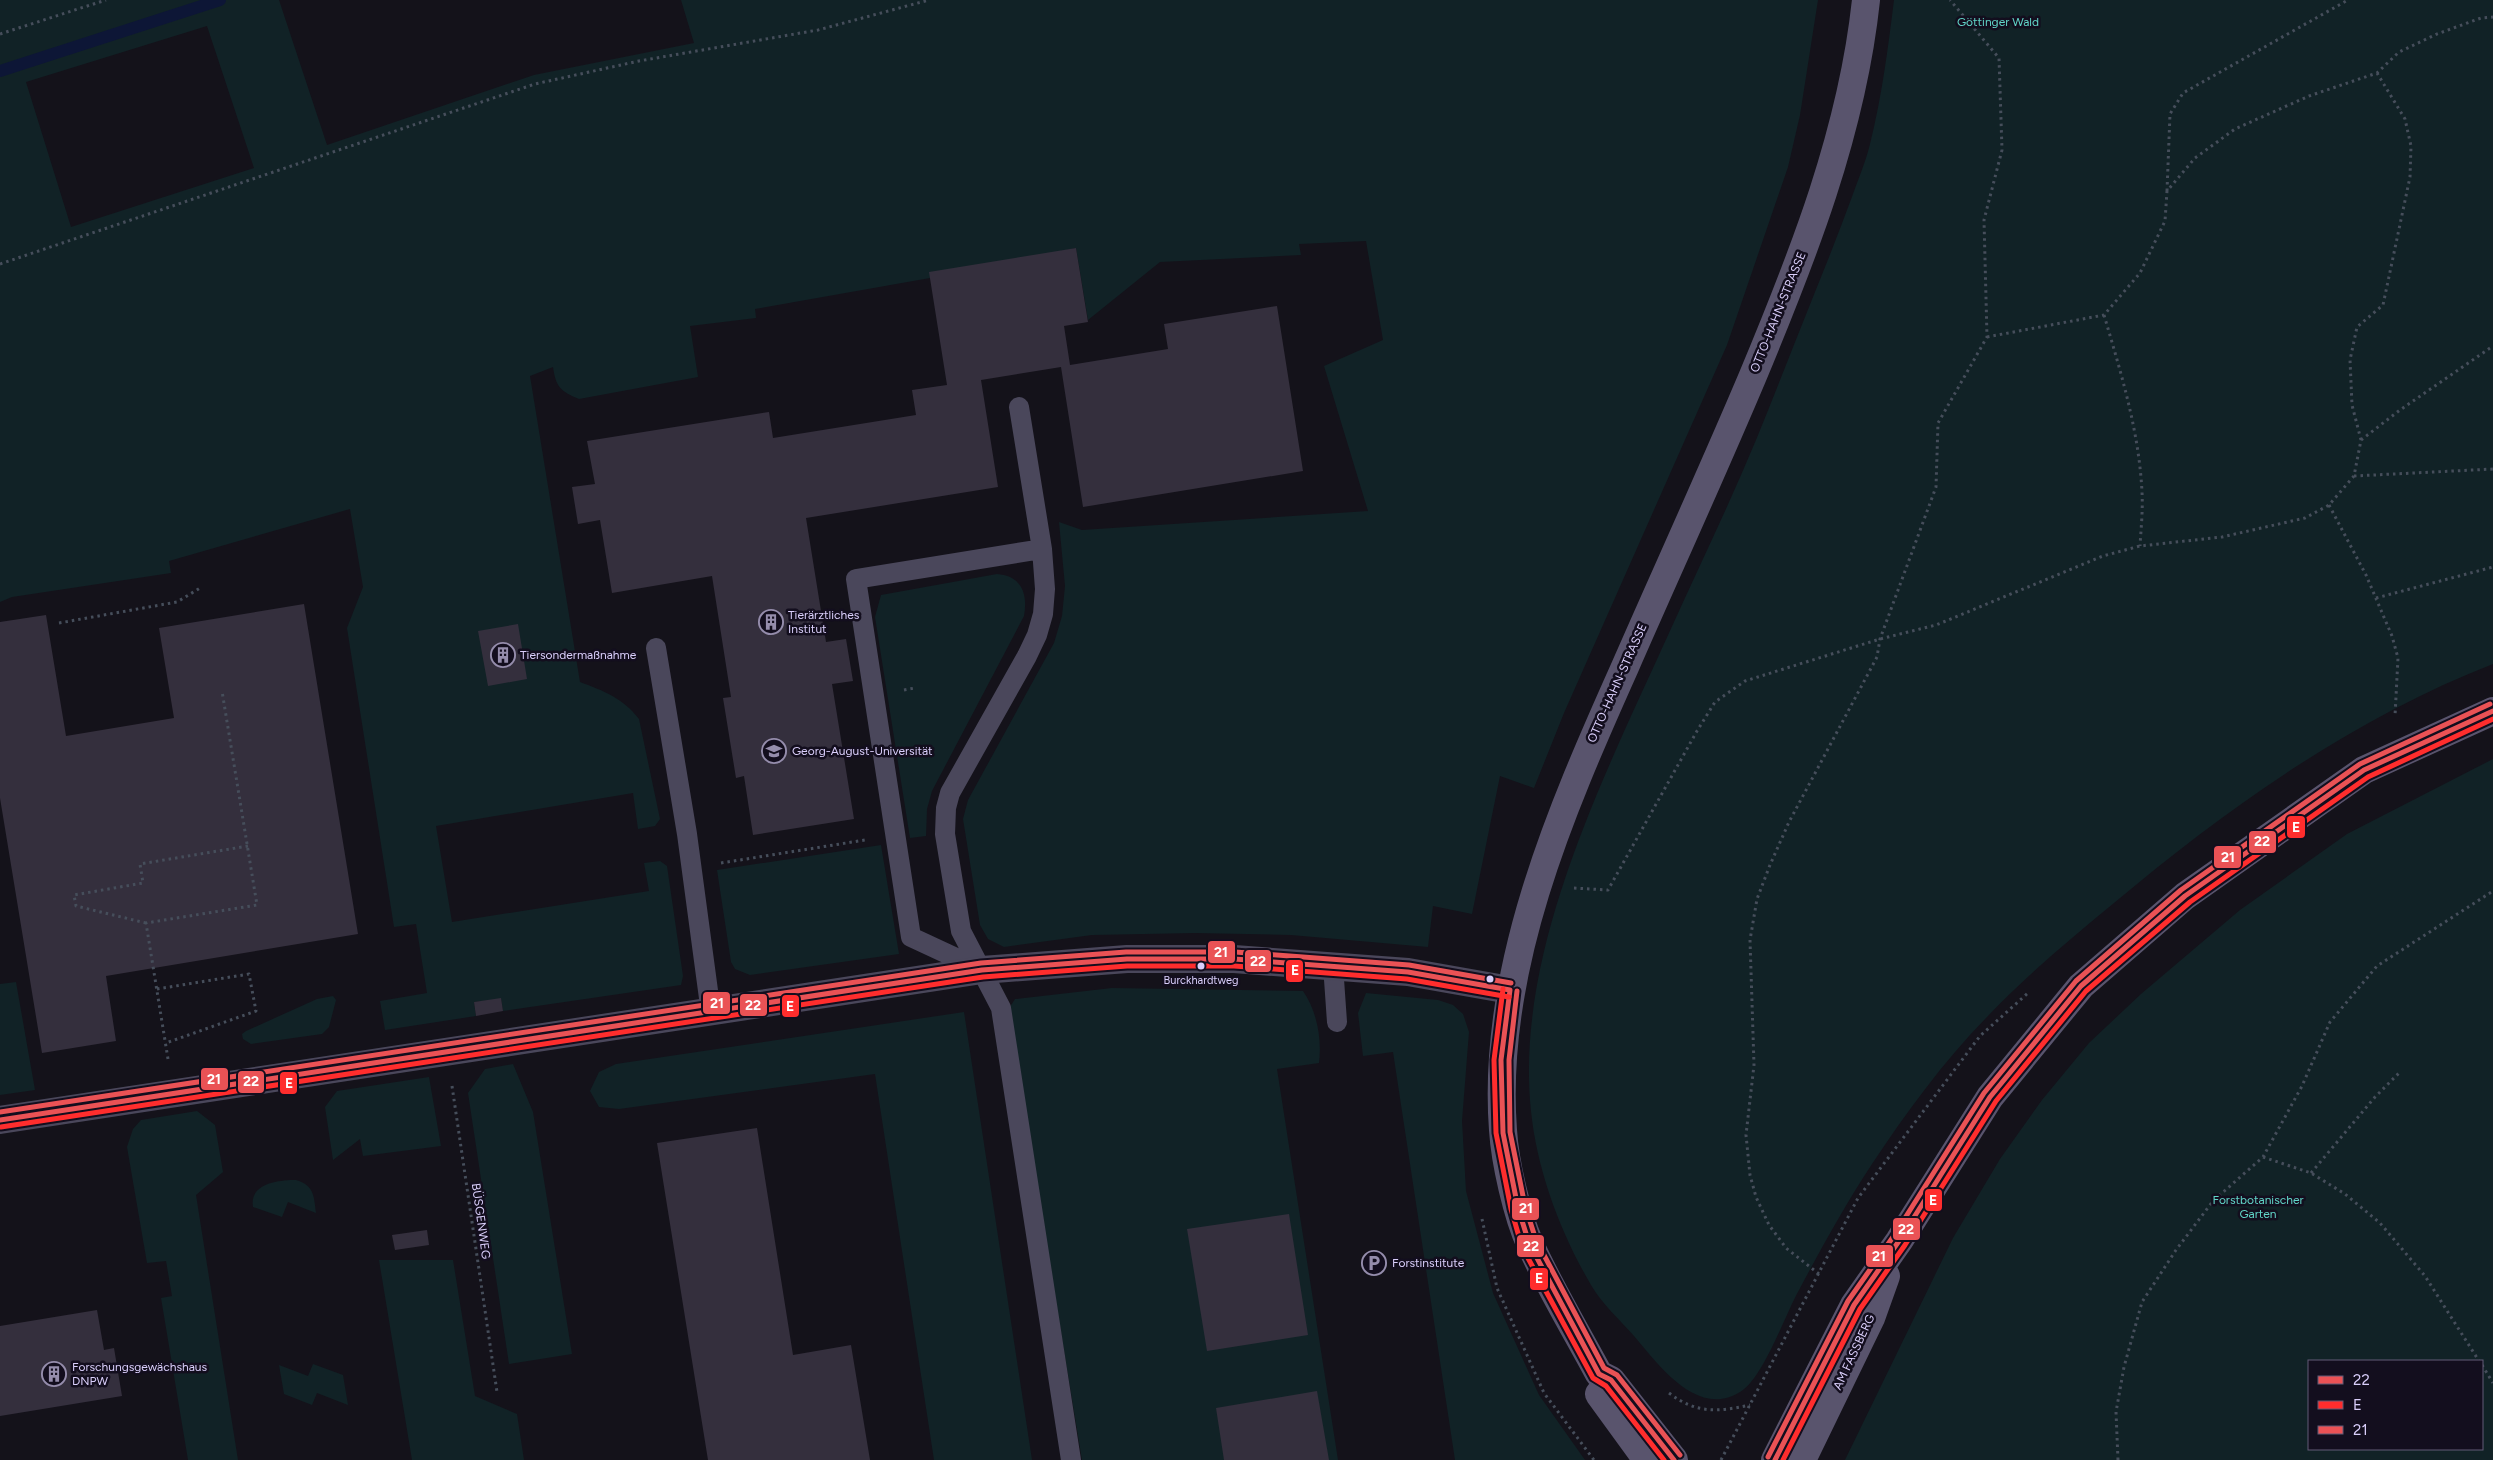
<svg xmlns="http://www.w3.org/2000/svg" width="2493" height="1460" font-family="Figtree,sans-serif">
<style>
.green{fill:#112226;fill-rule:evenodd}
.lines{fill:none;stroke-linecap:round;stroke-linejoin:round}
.stream{stroke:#0d1636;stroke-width:12}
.building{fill:#342f3d}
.path{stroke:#464e5b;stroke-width:3;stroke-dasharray:2.5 4;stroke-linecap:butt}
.lane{stroke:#4a475b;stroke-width:20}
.street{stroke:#4a475b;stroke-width:28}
.secondary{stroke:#59546d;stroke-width:28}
.bus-1-casing{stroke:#130e1e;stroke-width:9}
.bus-2-casing{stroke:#130e1e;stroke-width:9}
.bus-3-casing{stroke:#130e1e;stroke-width:9}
.bus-1{stroke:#ea5255;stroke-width:5}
.bus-2{stroke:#ff2d2d;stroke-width:5}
.bus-3{stroke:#ea5255;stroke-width:5}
.bus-dot{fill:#dacffb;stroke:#130e1e;stroke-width:2}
.labels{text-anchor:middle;stroke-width:5;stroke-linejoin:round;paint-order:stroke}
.bus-label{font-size:11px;fill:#dacffb;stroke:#130e1e}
.park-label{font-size:12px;fill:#61d5c8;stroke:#130e1e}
.street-label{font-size:12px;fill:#dacffb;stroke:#130e1e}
.poi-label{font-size:12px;fill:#dacffb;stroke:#130e1e;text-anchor:start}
.line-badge{stroke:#130e1e;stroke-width:2}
.badge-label{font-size:14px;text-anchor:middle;font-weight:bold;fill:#fff}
</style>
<rect width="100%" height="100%" fill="#14121a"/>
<!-- green -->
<path class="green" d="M 0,0 L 279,0 L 327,145 L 534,75 L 694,43 L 681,0 L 1818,0 L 1800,115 L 1788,167 L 1727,345 L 1564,713 L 1534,788 L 1500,776 L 1472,914 L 1433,906 L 1428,947 L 1291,935 L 1195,933 L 1092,935 L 1004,947 L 988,939 L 980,925 L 963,819 L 968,800 L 1054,643 L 1062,616 L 1065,586 L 1059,522 L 1082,530 L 1368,511 L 1324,366 L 1383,340 L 1366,241 L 1299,244 L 1301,255 L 1160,262 L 1088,320 L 1076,248 L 930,278 L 755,309 L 756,318 L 690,326 L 698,377 L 579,399 C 560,391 556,387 553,367 L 530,376 L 580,682 C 604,691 623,698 639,719 L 660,819 L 655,826 L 638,829 L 633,793 L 436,826 L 452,922 L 649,891 L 644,863 L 660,861 L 667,866 L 683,976 L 681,985 L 503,1011 L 501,999 L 474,1002 L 476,1016 L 385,1030 L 380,1001 L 427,993 L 416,924 L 394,927 L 347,628 L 363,587 L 350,509 L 169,561 L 171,573 L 12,597 L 0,602 ZM 207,26 L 254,168 L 71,227 L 26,82 Z
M 1894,0 L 2493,0 L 2493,664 C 2354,718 2227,808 2114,903 C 2070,939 2025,977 1986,1018 C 1943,1062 1906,1113 1872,1164 C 1845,1205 1822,1247 1799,1290 C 1785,1315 1763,1379 1740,1392 C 1697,1419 1658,1364 1634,1336 C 1620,1320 1602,1304 1591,1285 C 1561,1234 1537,1171 1531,1111 C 1514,951 1605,775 1669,633 C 1698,569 1729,505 1756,440 C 1776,391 1795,342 1815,292 C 1828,260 1841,227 1853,194 C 1859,177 1866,161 1870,144 C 1882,96 1888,48 1894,0 Z
M 997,574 C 1022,576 1028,594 1024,616 L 932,791 L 927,809 L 926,836 L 910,838 L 875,617 L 881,595 Z
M 2493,759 L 2493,1460 L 1845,1460 L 1953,1238 L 2000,1159 L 2042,1100 L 2089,1043 L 2141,994 L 2240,910 L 2347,834 ZM 2482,1361 L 2482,1449 L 2309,1449 L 2309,1361 Z
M 881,845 L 899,954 L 750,975 L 735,969 L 731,962 L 717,870 Z
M 16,982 L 35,1090 L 0,1095 L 0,984 Z
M 1112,988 L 1303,991 C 1317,1011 1322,1039 1319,1063 L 1277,1069 L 1338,1460 L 1082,1460 L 1008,1010 L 1015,999 Z
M 1366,993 L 1438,1000 L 1453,1005 L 1463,1014 L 1469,1032 L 1462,1121 L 1466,1191 L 1493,1293 L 1539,1395 L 1585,1460 L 1455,1460 L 1393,1052 L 1363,1056 L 1358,1013 Z
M 333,996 L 336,1000 L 329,1027 L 322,1034 L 251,1044 L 243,1039 L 242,1034 L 246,1031 L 317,999 Z
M 964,1012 L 1032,1460 L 934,1460 L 875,1074 L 619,1109 L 599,1107 L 590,1091 L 599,1072 L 616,1064 Z
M 513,1064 L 533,1112 L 572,1354 L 509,1364 L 468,1093 L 485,1069 Z
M 429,1077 L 441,1146 L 363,1156 L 360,1139 L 333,1160 L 325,1107 L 337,1091 Z
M 197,1111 L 215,1125 L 223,1172 L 196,1195 L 238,1460 L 188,1460 L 161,1298 L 172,1296 L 166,1261 L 147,1263 L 127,1147 L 133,1129 L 141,1120 Z
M 296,1180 C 314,1185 314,1196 316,1213 L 288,1202 L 282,1217 L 253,1207 C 249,1183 279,1180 296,1180 Z
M 379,1260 L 453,1260 L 475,1396 L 517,1414 L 524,1460 L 412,1460 Z
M 313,1364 L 343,1375 L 348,1405 L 317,1393 L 312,1405 L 284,1394 L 279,1365 L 308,1376 Z"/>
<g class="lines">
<!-- stream -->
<path class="stream" d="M 0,71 L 220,0"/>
</g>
<!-- building -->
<path class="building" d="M 1076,248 L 1088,322 L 1064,326 L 1070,365 L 1168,349 L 1164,324 L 1277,306 L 1303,471 L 1083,507 L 1061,367 L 981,380 L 998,487 L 806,518 L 826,642 L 846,639 L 853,681 L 832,684 L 854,819 L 753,835 L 744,776 L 736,778 L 723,698 L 731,697 L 712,576 L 612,593 L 600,520 L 578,524 L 572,487 L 595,484 L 587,441 L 769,412 L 773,438 L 916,415 L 912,390 L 947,385 L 929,272 Z
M 304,604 L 358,934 L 106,976 L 116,1041 L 42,1053 L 0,798 L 0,622 L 46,615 L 66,736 L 174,718 L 159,628 Z
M 518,624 L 527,679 L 488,686 L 478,631 Z
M 501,998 L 503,1011 L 476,1016 L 474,1002 Z
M 757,1128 L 793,1355 L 851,1345 L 870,1460 L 708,1460 L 657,1143 Z
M 1289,1214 L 1308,1335 L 1207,1351 L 1187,1229 Z
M 427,1230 L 429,1245 L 395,1250 L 392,1235 Z
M 97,1310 L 104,1350 L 114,1348 L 122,1396 L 0,1416 L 0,1326 Z
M 1317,1391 L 1329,1460 L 1224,1460 L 1216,1408 Z"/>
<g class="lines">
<!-- path -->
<path class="path" d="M 0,34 L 106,0
M 2167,191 L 2170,114 L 2183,93 L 2348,0
M 0,264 L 535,84 L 639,61 L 818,30 L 929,0
M 2104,315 C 2121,373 2139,431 2142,492 C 2143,510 2141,529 2140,546
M 1987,337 L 2104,315 L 2140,273 L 2165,221 L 2167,191 L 2195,158 L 2235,129 L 2309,96 L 2377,73 L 2399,52 L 2437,34 L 2481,18 L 2493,17
M 2361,440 L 2352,405 L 2350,360 L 2357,327 L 2383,305 L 2410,177 L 2411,146 L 2405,119 L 2377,73
M 2354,476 L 2493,469
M 2329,505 L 2366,575 L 2392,636 L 2398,658 L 2395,716
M 2376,598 L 2493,567
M 59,623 L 177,602 L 200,588
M 904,690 L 915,688
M 721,863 L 865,840
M 1574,888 L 1608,890 L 1697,731 L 1715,702 L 1745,681 L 1880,639 L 1936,625 L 2103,556 L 2140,546 L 2222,537 L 2305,518 L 2329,505 L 2354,476 L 2361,440 L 2400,410 L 2493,346
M 146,923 L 76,906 L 74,895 L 143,883 L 140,864 L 248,846
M 157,989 L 249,974 L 256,1011 L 166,1043
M 168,1059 L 146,923 L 257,905 L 222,691
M 452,1086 L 497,1392
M 2263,1157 L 2311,1173 L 2345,1194 L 2380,1223 L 2425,1276 L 2479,1361
M 2311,1173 L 2375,1097 L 2401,1071
M 1482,1219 L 1497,1288 L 1544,1393 L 1594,1460
M 1819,1274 L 1786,1248 L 1769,1225 L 1756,1197 L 1750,1175 L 1746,1135 L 1754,1065 L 1750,940 L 1757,899 L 1770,865 L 1789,822 L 1877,657 L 1880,639 L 1936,487 L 1938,423 L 1987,337 L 1984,220 L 2002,150 L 1999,58 L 1950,0
M 2482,1365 L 2493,1383
M 1669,1393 C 1697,1414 1717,1412 1750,1405
M 1721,1460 L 1858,1198 L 1980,1036 L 2028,993
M 2118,1460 L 2116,1412 L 2124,1367 L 2142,1302 L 2176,1250 L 2213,1201 L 2263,1157 L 2302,1086 L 2330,1022 L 2377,966 L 2493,891"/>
<!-- lane -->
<path class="lane" d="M 1019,407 L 1042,549 L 1045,589 L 1043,614 L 1037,635 L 1027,656 L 950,793 L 946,808 L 945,834 L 961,931 L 1001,1008 L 1071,1460
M 656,648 L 687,834 L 711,1013
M 1333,965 L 1337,1022
M 982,970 L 911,937 L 856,579 L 1042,549"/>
<!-- street -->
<path class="street" d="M 0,1120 L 982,970 L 1127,959 L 1234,959 L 1408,972 L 1510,990"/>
<!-- secondary -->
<path class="secondary" d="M 1599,1394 L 1647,1460
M 1674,1460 L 1611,1380 L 1599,1374 C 1576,1331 1550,1288 1530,1244 C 1517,1215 1505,1162 1503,1130 C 1491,970 1561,810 1625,667 C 1667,571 1711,475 1752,378 C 1803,256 1852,132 1866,0
M 1775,1460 L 1854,1305 L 1899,1241 L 1990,1097 L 2081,986 L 2185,896 L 2364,770 L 2493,711
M 1802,1460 L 1871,1318 L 1886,1276"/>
<defs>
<path id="bus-1" d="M 1510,990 L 1501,1060 L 1503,1133 L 1518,1208 L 1529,1243 L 1599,1374 L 1611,1380 L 1674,1460
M 0,1120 L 982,970 L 1127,959 L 1234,959 L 1408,972 L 1510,990
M 1775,1460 L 1854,1305 L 1899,1241 L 1990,1097 L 2081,986 L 2185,896 L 2364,770 L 2493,711"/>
<path id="bus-2" d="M 1503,989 L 1494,1060 L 1496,1133 L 1511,1209 L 1522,1247 L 1593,1378 L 1606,1386 L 1664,1460
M 1,1127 L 983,977 L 1127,966 L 1234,966 L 1407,979 L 1509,997
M 1783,1460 L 1860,1309 L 1905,1245 L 1996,1101 L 2086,991 L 2190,902 L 2368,777 L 2493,719"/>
<path id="bus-3" d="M 1517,991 L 1509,1060 L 1510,1132 L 1525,1206 L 1536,1240 L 1604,1368 L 1617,1375 L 1680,1455
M 0,1112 L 981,963 L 1126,952 L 1235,952 L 1409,965 L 1511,983
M 1768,1457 L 1848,1301 L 1893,1237 L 1984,1093 L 2076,981 L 2181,890 L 2360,764 L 2490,704"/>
</defs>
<!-- bus-1 casing -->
<use href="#bus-1" class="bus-1-casing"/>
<!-- bus-2 casing -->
<use href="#bus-2" class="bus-2-casing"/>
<!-- bus-3 casing -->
<use href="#bus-3" class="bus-3-casing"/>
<!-- bus-1 -->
<use href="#bus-1" class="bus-1"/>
<!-- bus-2 -->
<use href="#bus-2" class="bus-2"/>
<!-- bus-3 -->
<use href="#bus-3" class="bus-3"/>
</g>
<!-- icons -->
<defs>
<symbol id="building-ring" viewBox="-11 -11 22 22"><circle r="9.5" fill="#130e1e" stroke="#958dac" stroke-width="1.5"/><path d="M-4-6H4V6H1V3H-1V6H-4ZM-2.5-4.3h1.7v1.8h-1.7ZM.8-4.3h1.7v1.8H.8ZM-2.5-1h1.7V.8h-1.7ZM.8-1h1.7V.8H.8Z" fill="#958dac"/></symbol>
<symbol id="university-ring" viewBox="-11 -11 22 22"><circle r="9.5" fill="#130e1e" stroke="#958dac" stroke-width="1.5"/><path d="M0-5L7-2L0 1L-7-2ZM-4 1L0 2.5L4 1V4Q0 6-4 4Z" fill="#958dac"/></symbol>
<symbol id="parking-ring" viewBox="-11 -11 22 22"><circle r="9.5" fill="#130e1e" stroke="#958dac" stroke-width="1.5"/><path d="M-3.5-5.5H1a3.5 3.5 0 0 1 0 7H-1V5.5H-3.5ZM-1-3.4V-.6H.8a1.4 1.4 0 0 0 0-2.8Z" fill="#958dac"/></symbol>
</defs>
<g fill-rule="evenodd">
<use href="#building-ring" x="757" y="608" width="28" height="28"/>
<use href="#building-ring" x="489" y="641" width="28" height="28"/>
<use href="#university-ring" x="760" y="737" width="28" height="28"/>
<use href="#parking-ring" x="1360" y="1249" width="28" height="28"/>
<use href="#building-ring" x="40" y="1360" width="28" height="28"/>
</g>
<!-- markers -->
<g class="bus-dot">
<circle cx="1201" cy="966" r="4.5"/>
<circle cx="1490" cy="979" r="4.5"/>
</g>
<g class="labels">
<!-- bus labels -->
<g class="bus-label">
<text x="1201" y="984">Burckhardtweg</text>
</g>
<!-- park labels -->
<g class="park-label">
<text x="1998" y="26">Göttinger Wald</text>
<text x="2258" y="1204">Forstbotanischer<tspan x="2258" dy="14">Garten</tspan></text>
</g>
<!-- street labels -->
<g class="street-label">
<text transform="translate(1778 312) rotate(-68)" y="4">OTTO-HAHN-STRASSE</text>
<text transform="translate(1617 683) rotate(-66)" y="4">OTTO-HAHN-STRASSE</text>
<text transform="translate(481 1221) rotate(82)" y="4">BÜSGENWEG</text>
<text transform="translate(1854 1352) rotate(-65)" y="4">AM FASSBERG</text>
</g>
<!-- poi labels -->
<g class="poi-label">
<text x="788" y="619">Tierärztliches<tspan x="788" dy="14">Institut</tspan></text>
<text x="520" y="659">Tiersondermaßnahme</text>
<text x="792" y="755">Georg-August-Universität</text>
<text x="1392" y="1267">Forstinstitute</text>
<text x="72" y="1371">Forschungsgewächshaus<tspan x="72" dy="14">DNPW</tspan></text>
</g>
</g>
<g class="line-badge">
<rect x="2286" y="815" width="20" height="24" rx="5" fill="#ff2d2d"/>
<rect x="2248" y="830" width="29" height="24" rx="5" fill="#ea5255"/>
<rect x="2213" y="845" width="29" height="24" rx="5" fill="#ea5255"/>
<rect x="1207" y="940" width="29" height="24" rx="5" fill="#ea5255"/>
<rect x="1244" y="949" width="28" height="24" rx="5" fill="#ea5255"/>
<rect x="1285" y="959" width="19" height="24" rx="5" fill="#ff2d2d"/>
<rect x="702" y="991" width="29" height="24" rx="5" fill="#ea5255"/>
<rect x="739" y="993" width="29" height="24" rx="5" fill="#ea5255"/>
<rect x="781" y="994" width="19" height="24" rx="5" fill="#ff2d2d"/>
<rect x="200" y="1067" width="29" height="24" rx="5" fill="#ea5255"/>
<rect x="237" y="1070" width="28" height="24" rx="5" fill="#ea5255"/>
<rect x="279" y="1071" width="19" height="24" rx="5" fill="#ff2d2d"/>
<rect x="1924" y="1188" width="19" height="24" rx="5" fill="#ff2d2d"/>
<rect x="1511" y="1197" width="29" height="24" rx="5" fill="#ea5255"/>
<rect x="1892" y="1217" width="29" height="24" rx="5" fill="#ea5255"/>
<rect x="1516" y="1234" width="29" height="24" rx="5" fill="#ea5255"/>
<rect x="1865" y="1244" width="29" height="24" rx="5" fill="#ea5255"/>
<rect x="1529" y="1267" width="20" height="24" rx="5" fill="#ff2d2d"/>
</g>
<g class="badge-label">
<text x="2296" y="832">E</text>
<text x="2262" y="846">22</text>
<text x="2228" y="862">21</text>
<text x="1221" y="957">21</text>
<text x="1258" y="966">22</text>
<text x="1295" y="975">E</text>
<text x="717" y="1008">21</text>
<text x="753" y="1010">22</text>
<text x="790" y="1011">E</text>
<text x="214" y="1084">21</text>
<text x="251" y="1086">22</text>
<text x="289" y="1088">E</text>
<text x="1933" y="1205">E</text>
<text x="1526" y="1213">21</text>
<text x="1906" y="1234">22</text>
<text x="1531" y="1251">22</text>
<text x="1879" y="1261">21</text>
<text x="1539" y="1283">E</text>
</g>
<!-- legend -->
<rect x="2308" y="1360" width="175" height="90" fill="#130e1e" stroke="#635b76"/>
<rect x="2318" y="1376" width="25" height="8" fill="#ea5255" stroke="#635b76"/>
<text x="2353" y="1385" font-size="15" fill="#dacffb">22</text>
<rect x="2318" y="1401" width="25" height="8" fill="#ff2d2d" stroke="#635b76"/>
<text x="2353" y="1410" font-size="15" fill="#dacffb">E</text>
<rect x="2318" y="1426" width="25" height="8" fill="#ea5255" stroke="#635b76"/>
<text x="2353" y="1435" font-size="15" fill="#dacffb">21</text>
</svg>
